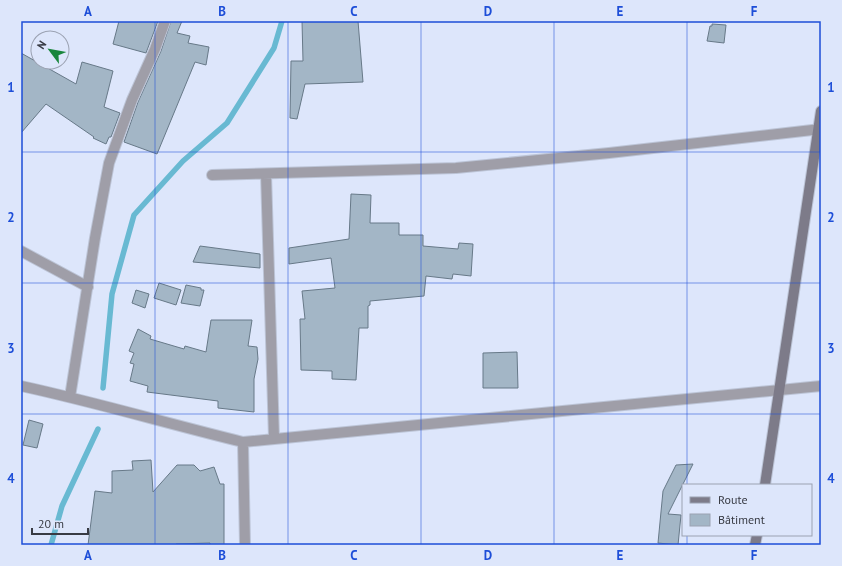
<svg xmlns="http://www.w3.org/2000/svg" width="842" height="566" font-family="'PT Sans',sans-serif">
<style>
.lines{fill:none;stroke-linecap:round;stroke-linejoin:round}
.stream{stroke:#68b9d2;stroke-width:5.5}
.building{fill:#a3b6c6;stroke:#677988}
.street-casing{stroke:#bcc4d6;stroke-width:12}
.secondary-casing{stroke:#bcc4d6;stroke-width:12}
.street{stroke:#9f9ea8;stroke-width:10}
.secondary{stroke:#7d7b89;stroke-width:10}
.grid{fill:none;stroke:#1d4ed8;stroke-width:1;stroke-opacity:0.55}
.neatline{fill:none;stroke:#1d4ed8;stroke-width:1.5}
.grid-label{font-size:13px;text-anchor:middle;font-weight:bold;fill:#1d4ed8}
</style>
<rect width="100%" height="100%" fill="#dde6fb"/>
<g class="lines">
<!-- stream -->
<path class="stream" d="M 103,388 L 112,294 L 134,215 L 183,161 L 227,123 L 274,48 L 282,21
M 51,545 L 62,506 L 98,429"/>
</g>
<!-- building -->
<path class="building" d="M 119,21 L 158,21 L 146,53 L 113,44 Z
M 171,21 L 182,21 L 177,33 L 190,36 L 188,43 L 209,47 L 206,65 L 195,62 L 157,154 L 124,142 L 138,102 L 161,51 Z
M 302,21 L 358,21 L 363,82 L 305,84 L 297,119 L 290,118 L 291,61 L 303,61 Z
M 712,24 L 726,25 L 724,43 L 707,41 L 710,26 L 712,26 Z
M 21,53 L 76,84 L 82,62 L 113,71 L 104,107 L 120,113 L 111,137 L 109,137 L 106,144 L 93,138 L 94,137 L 46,104 L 21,133 Z
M 351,194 L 371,195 L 370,223 L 399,223 L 399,235 L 423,235 L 423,246 L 458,249 L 459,243 L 473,244 L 471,276 L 453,274 L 452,279 L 426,276 L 424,296 L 370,301 L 370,305 L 368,306 L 368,328 L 359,328 L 356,380 L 332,379 L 332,371 L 301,370 L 300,319 L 305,319 L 302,291 L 335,288 L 331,258 L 289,264 L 289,248 L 349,239 Z
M 200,246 L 260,254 L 260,268 L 193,262 Z
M 159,283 L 181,290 L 176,305 L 154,298 Z
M 186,285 L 201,288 L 201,290 L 204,290 L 200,306 L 181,303 Z
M 136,290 L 149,294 L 145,308 L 132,303 Z
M 211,320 L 252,320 L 248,346 L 257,347 L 258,359 L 254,379 L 254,412 L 218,408 L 218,401 L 147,392 L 148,386 L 130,381 L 134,364 L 130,363 L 134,353 L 129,351 L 138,329 L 151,336 L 150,339 L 184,349 L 185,346 L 206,352 Z
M 517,352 L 518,388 L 483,388 L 483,353 Z
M 29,420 L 43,424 L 37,448 L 23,445 Z
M 151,460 L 153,492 L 177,465 L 194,465 L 200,471 L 214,467 L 220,484 L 224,484 L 224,545 L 210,545 L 210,543 L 176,544 L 176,545 L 88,545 L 95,491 L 112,493 L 112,471 L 133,470 L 132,461 Z
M 693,464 L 668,514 L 681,515 L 678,545 L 658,543 L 663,491 L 676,465 Z"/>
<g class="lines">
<defs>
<path id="street" d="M 266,174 L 274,438
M 212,175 L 456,168 L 609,153 L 821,129
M 21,251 L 88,287
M 21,386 C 95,402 169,424 243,442 L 821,386
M 70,397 L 95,238 L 109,163 L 132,100 L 155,49 L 165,21
M 243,442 L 245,545"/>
<path id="secondary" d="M 765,485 L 821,111
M 755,545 L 757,535"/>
</defs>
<!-- street casing -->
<use href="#street" class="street-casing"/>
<!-- secondary casing -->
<use href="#secondary" class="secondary-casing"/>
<!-- street -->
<use href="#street" class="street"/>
<!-- secondary -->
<use href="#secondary" class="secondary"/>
</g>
<!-- grid -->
<path class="grid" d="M 155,21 L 155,545M 288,21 L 288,545M 421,21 L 421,545M 554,21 L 554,545M 687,21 L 687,485M 21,152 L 821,152M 21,283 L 821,283M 21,414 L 821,414M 687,535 L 687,545"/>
<!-- border -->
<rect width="842" height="566" fill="none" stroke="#dde6fb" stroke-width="44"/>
<!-- legend -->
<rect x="682" y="484" width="130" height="52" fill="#dde6fb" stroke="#9ba2b2"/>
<rect x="690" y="497" width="20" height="6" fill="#7d7b89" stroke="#9ba2b2"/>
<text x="718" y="504" font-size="12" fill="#383b44">Route</text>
<rect x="690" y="514" width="20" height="12" fill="#a3b6c6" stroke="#9ba2b2"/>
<text x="718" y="524" font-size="12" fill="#383b44">Bâtiment</text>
<!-- north arrow -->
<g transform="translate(50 50) rotate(302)"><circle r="19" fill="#dde6fb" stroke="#9ba2b2"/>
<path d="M0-3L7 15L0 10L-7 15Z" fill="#19863c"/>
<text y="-6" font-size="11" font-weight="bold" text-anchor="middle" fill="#383b44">N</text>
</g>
<!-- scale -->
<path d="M32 528v6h56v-6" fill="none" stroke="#383b44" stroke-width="2"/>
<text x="38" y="528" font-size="12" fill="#383b44" stroke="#dde6fb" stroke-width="3" paint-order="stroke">20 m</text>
<rect x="22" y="22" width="798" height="522" class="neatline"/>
<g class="grid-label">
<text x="88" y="16">A</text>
<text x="222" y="16">B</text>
<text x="354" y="16">C</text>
<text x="488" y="16">D</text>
<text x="620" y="16">E</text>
<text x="754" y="16">F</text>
<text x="11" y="92">1</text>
<text x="831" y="92">1</text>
<text x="11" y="222">2</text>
<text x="831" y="222">2</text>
<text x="11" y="353">3</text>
<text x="831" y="353">3</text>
<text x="11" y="483">4</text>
<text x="831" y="483">4</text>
<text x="88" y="560">A</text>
<text x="222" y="560">B</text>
<text x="354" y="560">C</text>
<text x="488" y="560">D</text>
<text x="620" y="560">E</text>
<text x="754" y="560">F</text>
</g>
</svg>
